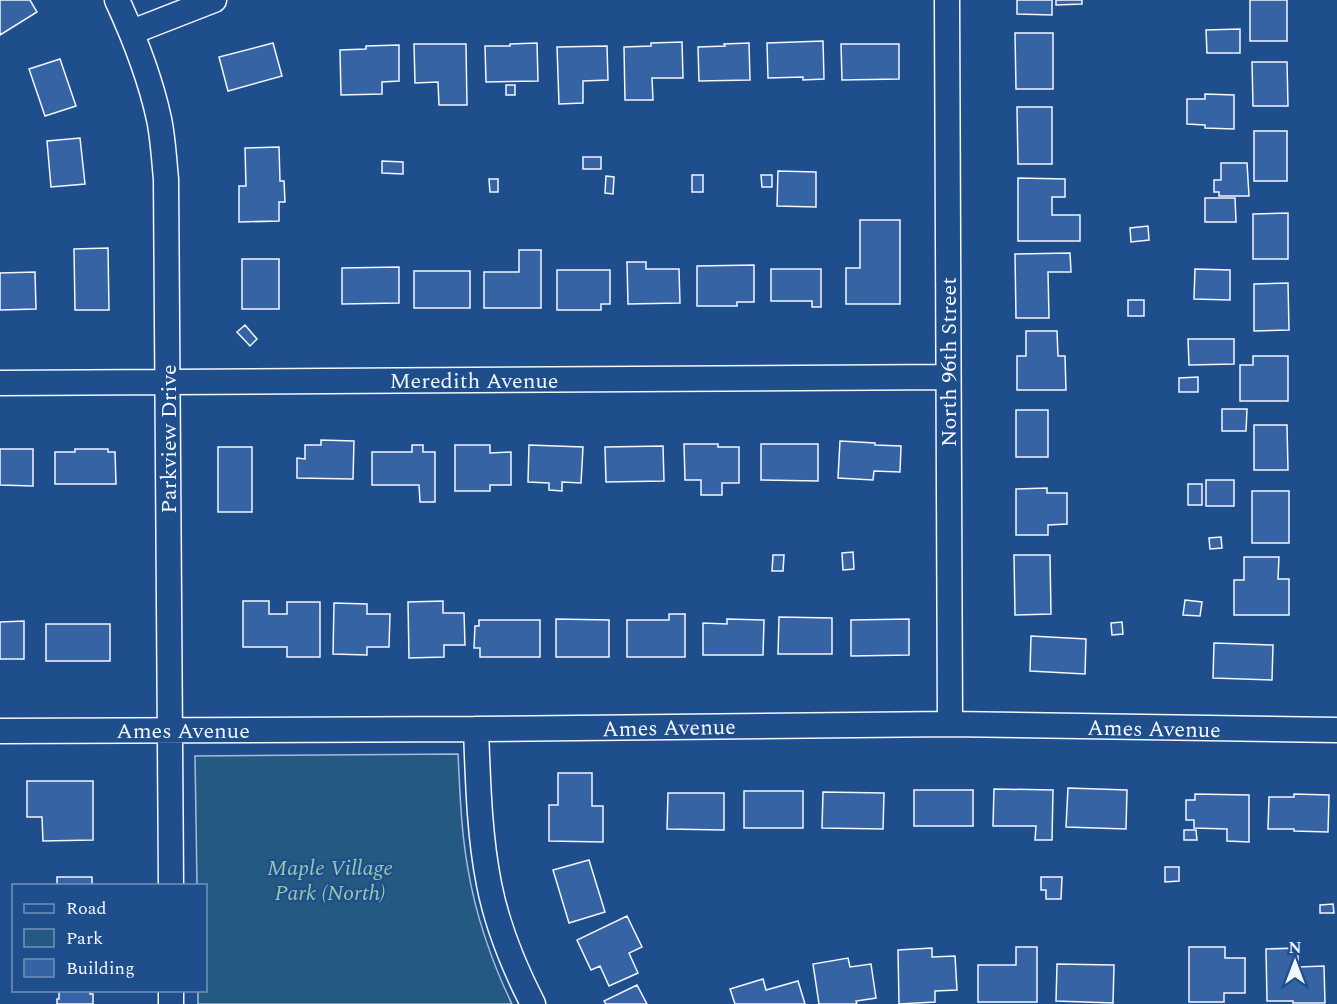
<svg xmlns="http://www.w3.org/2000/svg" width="1337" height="1004" font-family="Spectral,serif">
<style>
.green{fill:#245a82;stroke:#a8bbd7;stroke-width:1.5}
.building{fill:#3563a3;stroke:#f2f6ff;stroke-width:1.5}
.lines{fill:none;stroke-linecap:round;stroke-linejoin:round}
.minor-casing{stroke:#f2f6ff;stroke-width:27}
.minor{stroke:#1f4e8c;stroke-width:24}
.labels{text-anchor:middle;stroke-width:4.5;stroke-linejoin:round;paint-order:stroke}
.street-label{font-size:22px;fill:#f2f6ff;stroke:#1f4e8c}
.park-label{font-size:22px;font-style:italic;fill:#97c8a6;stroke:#1f4e8c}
</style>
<rect width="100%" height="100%" fill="#1f4e8c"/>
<!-- green -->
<path class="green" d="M 458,754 C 460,792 461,831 468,869 C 475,913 492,963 512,1004 L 198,1004 L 198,991 L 206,990 L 206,886 L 197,885 L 195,756 Z"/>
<!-- building -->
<path class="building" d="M 0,0 L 30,0 L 37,12 L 0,35 Z
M 1017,0 L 1052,0 L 1052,15 L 1017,14 Z
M 1056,0 L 1082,0 L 1082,4 L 1056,5 Z
M 1250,0 L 1287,0 L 1287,41 L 1250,41 Z
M 1240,29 L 1240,53 L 1207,53 L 1206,30 Z
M 1015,33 L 1053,33 L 1053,89 L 1016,89 Z
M 823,41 L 824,79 L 803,80 L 803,77 L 768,78 L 767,43 Z
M 682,42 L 683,78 L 652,78 L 653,100 L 625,100 L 624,47 L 651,46 L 651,43 Z
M 273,43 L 282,76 L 228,91 L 219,57 Z
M 537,43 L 538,81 L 486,82 L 485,46 L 510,46 L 510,44 Z
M 749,43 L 750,80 L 699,81 L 698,47 L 725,46 L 724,44 Z
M 414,44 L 466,44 L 467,105 L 439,105 L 438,82 L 415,83 Z
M 841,44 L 899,44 L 899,79 L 842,80 Z
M 399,45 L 399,81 L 382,82 L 382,94 L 341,95 L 340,50 L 366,49 L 366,46 Z
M 607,46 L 608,80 L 583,81 L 583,103 L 559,104 L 557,47 Z
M 60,59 L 76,106 L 45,116 L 29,69 Z
M 1252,62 L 1287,62 L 1288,106 L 1253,106 Z
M 506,85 L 515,85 L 515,95 L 506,95 Z
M 1205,94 L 1234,95 L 1234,129 L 1205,128 L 1205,125 L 1187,124 L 1187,99 L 1205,99 Z
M 1017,107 L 1052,107 L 1052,164 L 1018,164 Z
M 1254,131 L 1287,131 L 1287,181 L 1254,181 Z
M 80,138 L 85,184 L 51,187 L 47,141 Z
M 279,147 L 280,181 L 284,181 L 285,202 L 279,202 L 279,221 L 239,222 L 239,186 L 246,186 L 245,148 Z
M 583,157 L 601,157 L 601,169 L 583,169 Z
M 382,161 L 403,162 L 403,174 L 382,173 Z
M 1221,163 L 1247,163 L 1249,196 L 1219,196 L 1219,192 L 1214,192 L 1214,180 L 1221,180 Z
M 778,171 L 816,172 L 816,207 L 777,206 Z
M 692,175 L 703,175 L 703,192 L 692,192 Z
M 761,175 L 772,175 L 772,187 L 762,187 Z
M 606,176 L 614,177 L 613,194 L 605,193 Z
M 1018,178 L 1065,179 L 1065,197 L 1052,197 L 1052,215 L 1080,215 L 1080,241 L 1018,241 Z
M 489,179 L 498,179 L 498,192 L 490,192 Z
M 1205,198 L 1235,198 L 1236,222 L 1205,222 Z
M 1288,213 L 1288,259 L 1253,259 L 1253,214 Z
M 860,220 L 900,220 L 900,304 L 846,304 L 846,268 L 860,268 Z
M 1148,226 L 1149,240 L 1131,242 L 1130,228 Z
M 108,248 L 109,310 L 75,310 L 74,249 Z
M 519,250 L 541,250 L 541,308 L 484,308 L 484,272 L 519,272 Z
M 1070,253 L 1071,272 L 1048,272 L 1049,318 L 1016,318 L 1015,254 Z
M 242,259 L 279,259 L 279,309 L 242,309 Z
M 627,262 L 646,262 L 646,269 L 679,269 L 680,303 L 628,304 Z
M 754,265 L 754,302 L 737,302 L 737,306 L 697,306 L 697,266 Z
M 399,267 L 399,303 L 342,304 L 342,268 Z
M 771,269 L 821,269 L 821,307 L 812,307 L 812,301 L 771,301 Z
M 1195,269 L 1230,270 L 1230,300 L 1194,299 Z
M 557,270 L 610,270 L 610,304 L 601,304 L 601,310 L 557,310 Z
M 414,271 L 470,271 L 470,308 L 414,308 Z
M 35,272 L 36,309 L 0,310 L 0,273 Z
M 1288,283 L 1289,330 L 1254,331 L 1254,284 Z
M 1128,300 L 1144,300 L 1144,316 L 1128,316 Z
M 245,325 L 257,339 L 250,346 L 237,332 Z
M 1026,331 L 1057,331 L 1058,356 L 1065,356 L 1066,390 L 1017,390 L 1017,356 L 1026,356 Z
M 1188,339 L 1234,339 L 1234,364 L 1189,365 Z
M 1253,356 L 1288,356 L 1288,401 L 1240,401 L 1240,365 L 1253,365 Z
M 1198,377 L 1198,392 L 1179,392 L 1179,378 Z
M 1222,409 L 1247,409 L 1246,431 L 1222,431 Z
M 1016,410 L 1048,410 L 1048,457 L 1016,457 Z
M 1254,425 L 1287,425 L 1288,470 L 1254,470 Z
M 321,440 L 354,441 L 353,479 L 297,478 L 297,458 L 305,459 L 305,445 L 321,445 Z
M 840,441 L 875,443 L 875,445 L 901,446 L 900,472 L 874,471 L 873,480 L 838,478 Z
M 684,444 L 718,444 L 718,447 L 739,447 L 739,483 L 722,483 L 722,495 L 701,495 L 701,480 L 685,480 Z
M 761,444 L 818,444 L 818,481 L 761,480 Z
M 412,445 L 423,445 L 423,452 L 435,452 L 435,502 L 420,502 L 419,485 L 372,485 L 372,452 L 412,452 Z
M 455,445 L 490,445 L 490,453 L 511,452 L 511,485 L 490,485 L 490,491 L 455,491 Z
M 529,445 L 583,447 L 581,483 L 562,482 L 562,491 L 549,490 L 549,483 L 528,482 Z
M 663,446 L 664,481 L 606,482 L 605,447 Z
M 218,447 L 252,447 L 252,512 L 218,512 Z
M 0,449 L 33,449 L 33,486 L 0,485 Z
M 75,449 L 108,449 L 108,452 L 115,452 L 116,484 L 55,484 L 55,452 L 75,452 Z
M 1206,480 L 1234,480 L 1234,506 L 1206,506 Z
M 1188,484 L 1202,484 L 1202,505 L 1188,505 Z
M 1047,488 L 1047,493 L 1067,493 L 1067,524 L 1048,525 L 1048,535 L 1016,535 L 1016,489 Z
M 1252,491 L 1289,491 L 1289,543 L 1252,543 Z
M 1221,537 L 1222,548 L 1210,549 L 1209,538 Z
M 853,552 L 854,569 L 843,570 L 842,553 Z
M 773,555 L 784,555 L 783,571 L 772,571 Z
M 1014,555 L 1050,555 L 1051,614 L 1015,615 Z
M 1244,557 L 1279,557 L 1278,579 L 1289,579 L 1289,615 L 1234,615 L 1234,580 L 1244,580 Z
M 1185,600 L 1202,602 L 1200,616 L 1183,615 Z
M 243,601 L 269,601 L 269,614 L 287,614 L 287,602 L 320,602 L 320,657 L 287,657 L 287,647 L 243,647 Z
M 443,601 L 443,613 L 464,613 L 465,645 L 444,645 L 444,657 L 409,658 L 408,602 Z
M 334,603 L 367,604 L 367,614 L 390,614 L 389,647 L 367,647 L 367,655 L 333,654 Z
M 669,614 L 685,614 L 685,657 L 627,657 L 627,620 L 669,620 Z
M 779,617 L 832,618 L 832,654 L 778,654 Z
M 556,619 L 609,620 L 609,657 L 556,657 Z
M 727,619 L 764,620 L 763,655 L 703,655 L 703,623 L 727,624 Z
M 909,619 L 909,655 L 851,656 L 851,620 Z
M 479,620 L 540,620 L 540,657 L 480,657 L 480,648 L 474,648 L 475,626 L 479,626 Z
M 24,621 L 24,659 L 0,659 L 0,622 Z
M 1122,622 L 1123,634 L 1112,635 L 1111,623 Z
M 46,624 L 110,624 L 110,661 L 46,661 Z
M 1031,636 L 1086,639 L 1085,674 L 1030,671 Z
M 1214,643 L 1273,645 L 1272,680 L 1213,678 Z
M 558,773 L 592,773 L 592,806 L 603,806 L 603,842 L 549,841 L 549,805 L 558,805 Z
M 27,781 L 93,781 L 93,840 L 43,841 L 42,817 L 27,817 Z
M 1068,788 L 1127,790 L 1126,829 L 1066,827 Z
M 994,789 L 1053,790 L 1052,840 L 1035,840 L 1036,826 L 993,826 Z
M 914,790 L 973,790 L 973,826 L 914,826 Z
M 744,791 L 803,791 L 803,828 L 744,828 Z
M 823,792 L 884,793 L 883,829 L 822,828 Z
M 668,793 L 724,793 L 724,830 L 667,829 Z
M 1195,794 L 1249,795 L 1249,842 L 1227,841 L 1227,829 L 1194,828 L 1194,820 L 1186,820 L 1186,800 L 1195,800 Z
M 1294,794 L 1329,795 L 1328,832 L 1294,831 L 1294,829 L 1268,829 L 1269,797 L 1294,797 Z
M 1184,830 L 1196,830 L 1197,840 L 1184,840 Z
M 589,860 L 605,912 L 569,923 L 553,870 Z
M 1165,867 L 1179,867 L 1179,881 L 1165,882 Z
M 57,877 L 92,877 L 92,886 L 57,886 Z
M 1041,877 L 1062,877 L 1061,899 L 1046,899 L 1046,890 L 1041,890 Z
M 1333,904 L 1334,913 L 1320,913 L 1320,905 Z
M 627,916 L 642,947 L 629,953 L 638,973 L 609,986 L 600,966 L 591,970 L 577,940 Z
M 1016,947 L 1037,947 L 1037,1002 L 978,1002 L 978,965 L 1016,965 Z
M 1189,947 L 1225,947 L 1225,958 L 1245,958 L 1245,993 L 1224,993 L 1224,1002 L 1189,1002 Z
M 932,948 L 932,957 L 955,956 L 957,990 L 935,991 L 935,1002 L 899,1004 L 898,950 Z
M 1298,948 L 1298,967 L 1324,966 L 1325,1003 L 1293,1003 L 1293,1001 L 1267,1001 L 1266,949 Z
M 848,958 L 850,967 L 871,964 L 876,998 L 856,1001 L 857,1004 L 819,1004 L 813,964 Z
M 1057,964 L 1114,965 L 1113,1003 L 1056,1001 Z
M 763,979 L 766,990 L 798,981 L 805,1004 L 735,1004 L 730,989 Z
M 637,985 L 647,1004 L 606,1004 L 604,1001 Z
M 59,990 L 90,990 L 90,994 L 93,994 L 93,1004 L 57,1004 L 57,999 L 59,999 Z"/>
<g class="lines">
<defs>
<path id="minor" d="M 117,0 C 135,39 150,77 159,119 C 163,138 164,159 166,179 L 171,886
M 947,0 L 950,724
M 132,32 L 214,0
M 0,383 L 948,377
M 476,729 C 478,781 479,833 489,884 C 497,925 514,967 533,1004
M 0,731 L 476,729 L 950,724 L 1337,730
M 171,990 L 171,1004"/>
</defs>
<!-- minor casing -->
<use href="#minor" class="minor-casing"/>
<!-- minor -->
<use href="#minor" class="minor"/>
</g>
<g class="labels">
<!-- street labels -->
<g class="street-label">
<text transform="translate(948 362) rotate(-90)" y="8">North 96th Street</text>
<text x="474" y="388">Meredith Avenue</text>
<text transform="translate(168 439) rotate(-90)" y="8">Parkview Drive</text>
<text transform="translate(669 727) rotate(-1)" y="8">Ames Avenue</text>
<text transform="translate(1154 728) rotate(1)" y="8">Ames Avenue</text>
<text x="183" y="738">Ames Avenue</text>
</g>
<!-- park labels -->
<g class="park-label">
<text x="330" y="875">Maple Village<tspan x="330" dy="25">Park (North)</tspan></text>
</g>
</g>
<!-- legend -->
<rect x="12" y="884" width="195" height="108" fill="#1f4e8c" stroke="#7391ba" stroke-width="1.5"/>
<rect x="24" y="904" width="30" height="9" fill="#1f4e8c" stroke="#7391ba" stroke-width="1.5"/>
<text x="66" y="914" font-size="18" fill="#f2f6ff">Road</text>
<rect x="24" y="929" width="30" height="18" fill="#245a82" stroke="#7391ba" stroke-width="1.5"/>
<text x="66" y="944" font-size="18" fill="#f2f6ff">Park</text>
<rect x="24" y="959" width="30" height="18" fill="#3563a3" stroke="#7391ba" stroke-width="1.5"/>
<text x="66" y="974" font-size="18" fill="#f2f6ff">Building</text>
<!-- north arrow -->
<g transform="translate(1295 962)" stroke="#1f4e8c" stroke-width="4.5" paint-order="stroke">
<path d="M0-4.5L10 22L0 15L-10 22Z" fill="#f2f6ff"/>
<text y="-9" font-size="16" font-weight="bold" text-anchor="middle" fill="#f2f6ff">N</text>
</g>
</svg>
